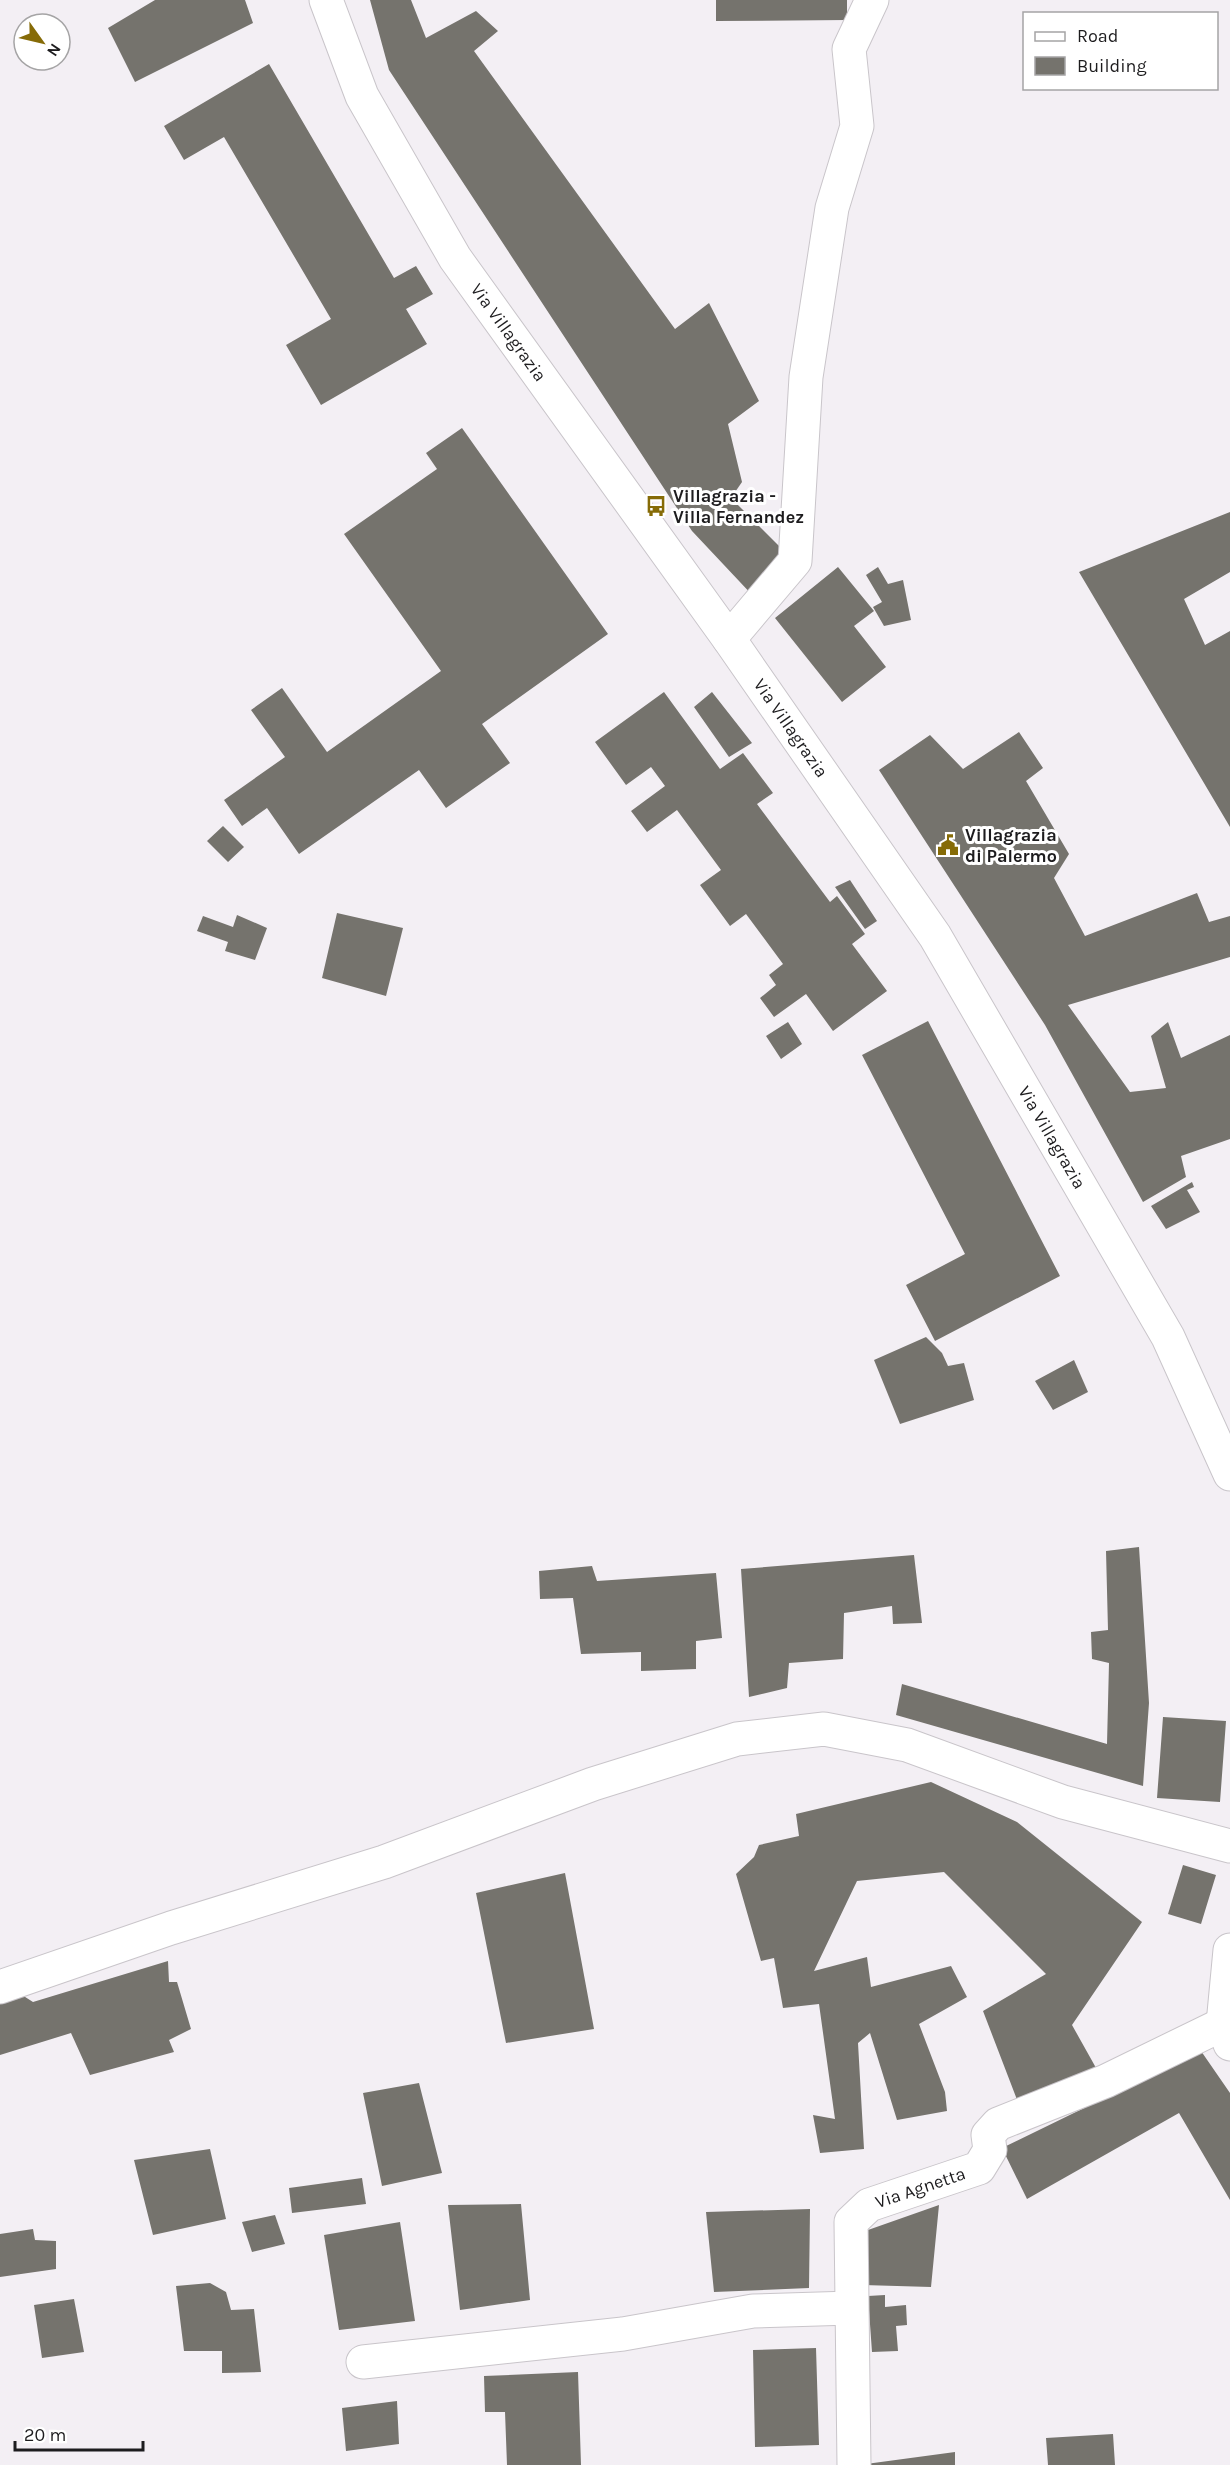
<svg xmlns="http://www.w3.org/2000/svg" width="1230" height="2465" font-family="Karla,sans-serif">
<style>
.building{fill:#75736d}
.lines{fill:none;stroke-linecap:round;stroke-linejoin:round}
.street-casing{stroke:#c9c5ca;stroke-width:35}
.street{stroke:#fff;stroke-width:33}
.labels{text-anchor:middle;stroke-width:6;stroke-linejoin:round;paint-order:stroke}
.street-label{font-size:18px;fill:#1d1c1e;stroke:#fff}
.poi-label{font-size:18px;font-weight:bold;fill:#1d1c1e;stroke:#fff;text-anchor:start}
</style>
<rect width="100%" height="100%" fill="#f3eff4"/>
<!-- building -->
<path class="building" d="M 155,0 L 245,0 L 253,23 L 135,82 L 108,28 Z
M 370,0 L 411,0 L 426,38 L 476,11 L 498,31 L 474,51 L 675,329 L 709,303 L 759,401 L 728,424 L 742,482 L 731,498 L 788,555 L 755,598 L 692,531 L 389,70 Z
M 716,0 L 847,0 L 847,20 L 716,21 Z
M 269,64 L 394,278 L 416,266 L 433,294 L 406,309 L 427,344 L 321,405 L 286,345 L 331,319 L 224,137 L 184,160 L 164,126 Z
M 462,428 L 608,634 L 482,724 L 510,763 L 446,808 L 419,770 L 299,854 L 267,808 L 242,826 L 224,800 L 285,757 L 251,710 L 282,688 L 327,752 L 441,671 L 344,534 L 437,469 L 426,453 Z
M 1230,512 L 1230,572 L 1184,599 L 1205,645 L 1230,631 L 1230,827 L 1079,572 Z
M 838,567 L 874,611 L 854,626 L 886,667 L 842,702 L 775,618 Z
M 878,567 L 888,584 L 903,580 L 911,620 L 884,626 L 873,607 L 882,602 L 866,575 Z
M 664,692 L 720,769 L 743,753 L 773,793 L 757,804 L 830,902 L 837,896 L 865,934 L 852,944 L 887,991 L 833,1031 L 806,994 L 774,1017 L 760,998 L 776,985 L 769,975 L 783,964 L 746,914 L 730,926 L 700,885 L 721,870 L 677,810 L 647,832 L 631,811 L 665,786 L 651,767 L 626,785 L 595,742 Z
M 712,692 L 752,743 L 729,757 L 694,707 Z
M 1019,732 L 1043,768 L 1026,781 L 1069,854 L 1054,878 L 1085,936 L 1197,893 L 1209,922 L 1230,916 L 1230,957 L 1068,1005 L 1130,1092 L 1166,1088 L 1151,1036 L 1168,1022 L 1181,1058 L 1230,1035 L 1230,1139 L 1181,1156 L 1186,1177 L 1143,1202 L 1045,1025 L 879,770 L 930,735 L 963,769 Z
M 223,826 L 244,847 L 228,862 L 207,841 Z
M 850,880 L 877,921 L 865,929 L 835,887 Z
M 337,913 L 403,928 L 386,996 L 322,978 Z
M 237,915 L 267,928 L 255,960 L 225,951 L 228,942 L 197,931 L 203,916 L 233,927 Z
M 928,1021 L 1060,1276 L 935,1341 L 906,1285 L 965,1254 L 862,1055 Z
M 788,1022 L 802,1044 L 781,1059 L 766,1036 Z
M 1192,1182 L 1194,1187 L 1187,1190 L 1200,1212 L 1166,1229 L 1151,1206 Z
M 926,1337 L 942,1353 L 948,1366 L 964,1363 L 974,1400 L 900,1424 L 874,1360 Z
M 1074,1360 L 1088,1392 L 1053,1410 L 1035,1381 Z
M 1139,1547 L 1149,1703 L 1143,1786 L 896,1715 L 902,1684 L 1107,1744 L 1109,1663 L 1092,1659 L 1091,1632 L 1108,1630 L 1106,1551 Z
M 914,1555 L 922,1623 L 893,1624 L 892,1606 L 844,1613 L 843,1659 L 789,1663 L 787,1688 L 749,1697 L 741,1569 Z
M 592,1566 L 597,1581 L 716,1573 L 722,1638 L 696,1641 L 696,1669 L 641,1671 L 641,1652 L 581,1654 L 573,1598 L 540,1599 L 539,1571 Z
M 1163,1717 L 1226,1721 L 1220,1802 L 1157,1798 Z
M 931,1782 L 1017,1822 L 1142,1922 L 1072,2025 L 1100,2075 L 1021,2110 L 983,2011 L 1046,1974 L 944,1872 L 857,1881 L 814,1971 L 867,1957 L 871,1987 L 951,1966 L 967,1997 L 919,2024 L 945,2092 L 947,2111 L 897,2120 L 870,2033 L 858,2043 L 864,2149 L 820,2153 L 813,2115 L 835,2119 L 819,2004 L 783,2008 L 774,1958 L 761,1961 L 736,1874 L 754,1857 L 759,1845 L 799,1836 L 796,1814 Z
M 1183,1865 L 1216,1875 L 1201,1924 L 1168,1914 Z
M 565,1873 L 594,2029 L 506,2043 L 476,1893 Z
M 168,1961 L 169,1982 L 177,1982 L 191,2029 L 169,2040 L 174,2052 L 90,2075 L 71,2033 L 0,2055 L 0,2002 L 22,1995 L 33,2002 Z
M 1201,2051 L 1230,2093 L 1230,2200 L 1179,2113 L 1027,2199 L 1002,2148 Z
M 419,2083 L 442,2173 L 382,2186 L 363,2093 Z
M 210,2149 L 226,2219 L 153,2235 L 134,2160 Z
M 362,2178 L 366,2204 L 292,2213 L 289,2188 Z
M 521,2204 L 530,2300 L 460,2310 L 448,2205 Z
M 939,2205 L 931,2287 L 863,2285 L 868,2230 Z
M 810,2209 L 809,2288 L 714,2292 L 706,2212 Z
M 275,2215 L 285,2244 L 252,2252 L 242,2222 Z
M 400,2222 L 415,2321 L 339,2330 L 324,2235 Z
M 33,2229 L 35,2240 L 56,2241 L 56,2269 L 0,2277 L 0,2234 Z
M 210,2283 L 226,2292 L 231,2310 L 254,2309 L 261,2372 L 222,2373 L 222,2351 L 184,2351 L 176,2286 Z
M 885,2295 L 885,2307 L 906,2305 L 907,2325 L 896,2326 L 898,2351 L 872,2352 L 868,2296 Z
M 74,2299 L 84,2352 L 42,2358 L 34,2305 Z
M 816,2348 L 819,2445 L 755,2447 L 753,2350 Z
M 578,2372 L 581,2465 L 507,2465 L 505,2412 L 485,2412 L 484,2376 Z
M 397,2401 L 399,2444 L 346,2451 L 342,2408 Z
M 1113,2434 L 1115,2465 L 1048,2465 L 1046,2438 Z
M 955,2452 L 955,2465 L 866,2465 L 866,2464 Z"/>
<g class="lines">
<defs>
<g id="street">
<path id="s1" d="M 326,0 L 362,96 L 455,258 L 729,639 L 935,936 L 1168,1337 L 1230,1474"/>
<path d="M 729,639 L 795,561 L 806,377 L 832,208 L 857,126 L 849,49 L 872,0"/>
<path d="M 1230,1950 L 1223,2024 L 1230,2044"/>
<path d="M 0,1987 L 171,1928 L 384,1862 L 593,1784 L 737,1739 L 824,1729 L 907,1745 L 1063,1802 L 1230,1846"/>
<path d="M 363,2362 L 623,2334 L 753,2311 L 851,2308"/>
<path id="s2" d="M 854,2465 L 851,2222 L 869,2205 L 979,2168 L 990,2150 L 988,2135 L 998,2124 L 1106,2081 L 1223,2024"/>
</g>
</defs>
<!-- street casing -->
<use href="#street" class="street-casing"/>
<!-- street -->
<use href="#street" class="street"/>
</g>
<!-- icons -->
<defs>
<symbol id="bus-bare" viewBox="-9 -9 18 18"><path d="M-5-6H5V4H4V6H2V4H-2V6H-4V4H-5ZM-3.5-4V0h7V-4ZM-3.5 1.2v1.5H-2V1.2ZM2 1.2v1.5H3.5V1.2Z" fill="#866b07" stroke="#fff" stroke-width="2.5" paint-order="stroke"/></symbol>
<symbol id="civic-bare" viewBox="-9 -9 18 18"><path d="M-.6-6.5H3V-4.5H.6V-3L4-1V1h2V6H-6V1h2V-1L-.6-3ZM-1.2 2.5V6h2.4V2.5Z" fill="#866b07" stroke="#fff" stroke-width="2.5" paint-order="stroke"/></symbol>
</defs>
<g fill-rule="evenodd">
<use href="#bus-bare" x="641" y="491" width="30" height="30"/>
<use href="#civic-bare" x="933" y="830" width="30" height="30"/>
</g>
<g class="labels">
<!-- street labels -->
<g class="street-label">
<text dy="6" stroke="none"><textPath href="#s1" startOffset="381">Via Villagrazia</textPath></text>
<text dy="6" stroke="none"><textPath href="#s1" startOffset="867">Via Villagrazia</textPath></text>
<text dy="6" stroke="none"><textPath href="#s1" startOffset="1353">Via Villagrazia</textPath></text>
<text dy="6" stroke="none"><textPath href="#s2" startOffset="322">Via Agnetta</textPath></text>
</g>
<!-- poi labels -->
<g class="poi-label">
<text x="673" y="502">Villagrazia -<tspan x="673" dy="21">Villa Fernandez</tspan></text>
<text x="965" y="841">Villagrazia<tspan x="965" dy="21">di Palermo</tspan></text>
</g>
</g>
<!-- legend -->
<rect x="1023" y="12" width="195" height="78" fill="#ffffff" stroke="#a5a4a5" stroke-width="1.5"/>
<rect x="1035" y="32" width="30" height="9" fill="#ffffff" stroke="#a5a4a5" stroke-width="1.5"/>
<text x="1077" y="42" font-size="18" fill="#1d1c1e">Road</text>
<rect x="1035" y="57" width="30" height="18" fill="#75736d" stroke="#a5a4a5" stroke-width="1.5"/>
<text x="1077" y="72" font-size="18" fill="#1d1c1e">Building</text>
<!-- north arrow -->
<g transform="translate(42 42) rotate(124)"><circle r="28" fill="#ffffff" stroke="#a5a4a5" stroke-width="1.5"/>
<path d="M0-4.5L10 22L0 15L-10 22Z" fill="#866b07"/>
<text y="-9" font-size="16" font-weight="bold" text-anchor="middle" fill="#1d1c1e">N</text>
</g>
<!-- scale -->
<path d="M15 2441v9h128v-9" fill="none" stroke="#1d1c1e" stroke-width="3"/>
<text x="24" y="2441" font-size="18" fill="#1d1c1e" stroke="#ffffff" stroke-width="4.5" paint-order="stroke">20 m</text>
</svg>
